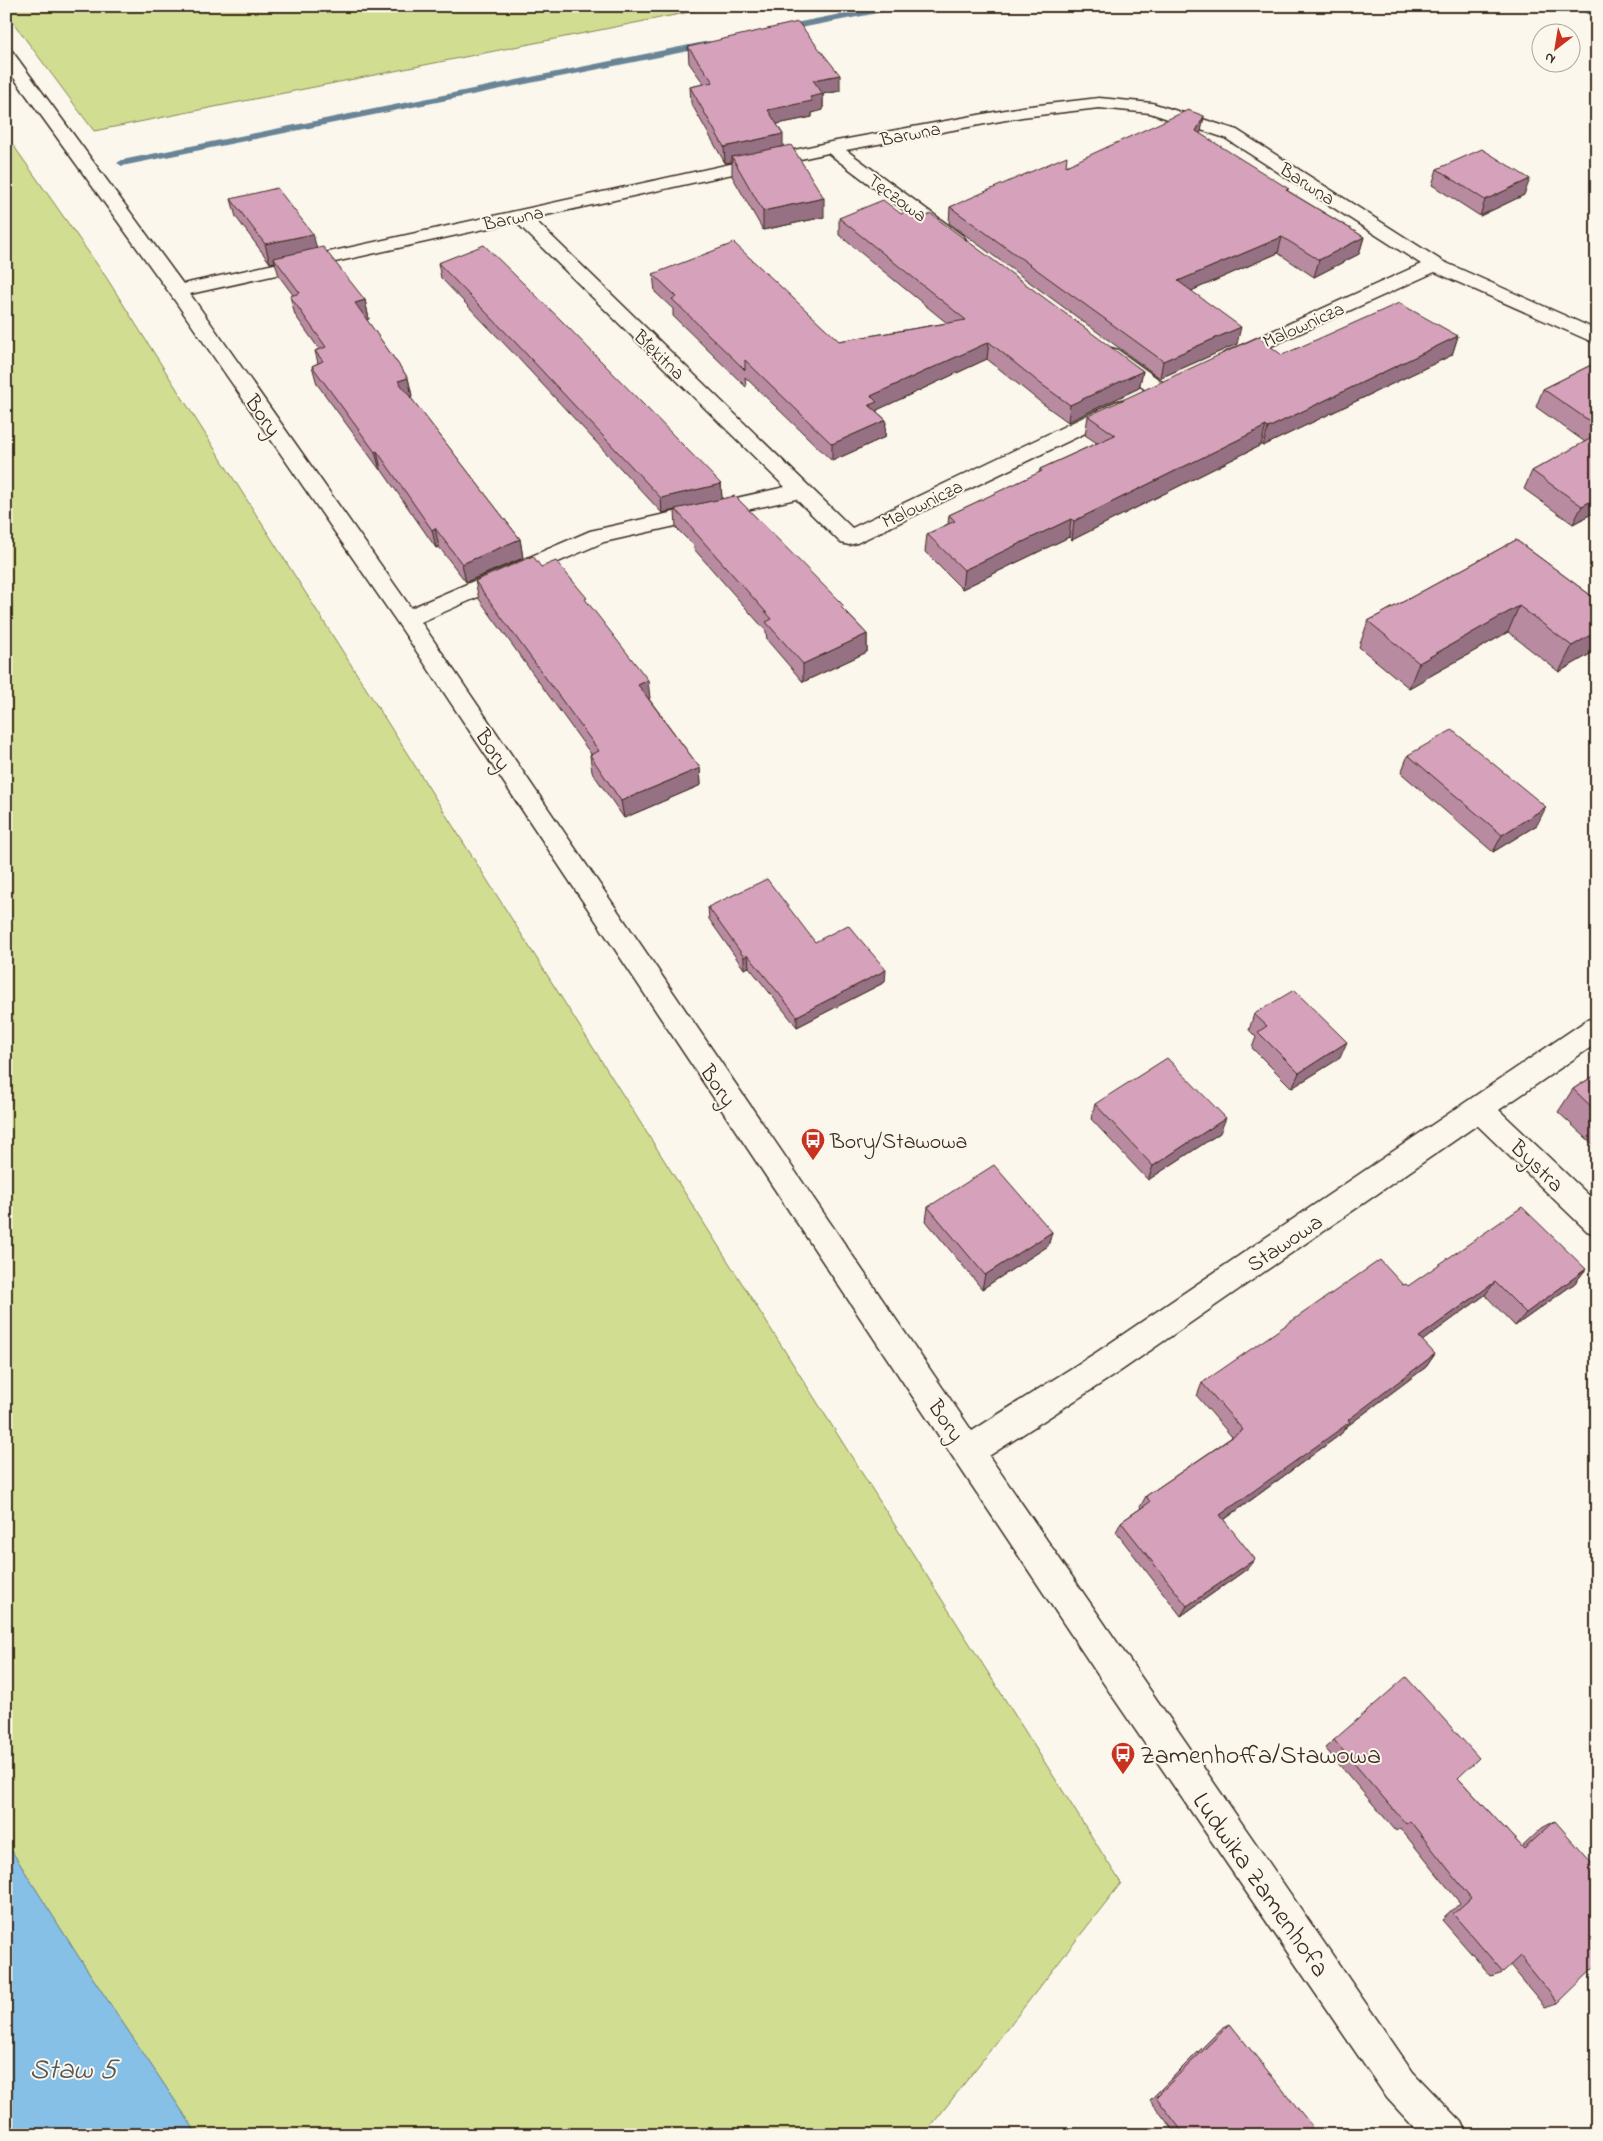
<svg xmlns="http://www.w3.org/2000/svg" width="1603" height="2141" font-family="'Indie Flower',sans-serif">
<style>
.green{fill:#d1dd90;stroke:#868457}
.water{fill:#87c0e6;stroke:#698496}
.lines{fill:none;stroke-linecap:round;stroke-linejoin:round}
.stream{fill:#698496;fill-rule:evenodd}
.minor-casing{stroke:#3b2a1e;stroke-width:3}
.minor{fill:#fbf7ec;fill-rule:evenodd}
.wall{fill:#b88ba1;stroke:#3b2a1e}
.shaded-wall{fill:#967183;stroke:#3b2a1e}
.building{fill:#d6a2bb;stroke:#3b2a1e}
.labels{text-anchor:middle;stroke-width:4;stroke-linejoin:round;paint-order:stroke}
.far-street-label{font-size:19px;fill:#3b2a1e;stroke:#fbf7ec}
.street-label{font-size:22px;fill:#3b2a1e;stroke:#fbf7ec}
.poi-label{font-size:22px;fill:#3b2a1e;stroke:#fbf7ec;text-anchor:start}
.near-poi-label{font-size:26px;fill:#3b2a1e;stroke:#fbf7ec;text-anchor:start}
.near-street-label{font-size:26px;fill:#3b2a1e;stroke:#fbf7ec}
.near-water-label{font-size:29px;font-style:italic;fill:#52575a;stroke:#fbf7ec}
</style>
<rect width="100%" height="100%" fill="#fbf7ec"/>
<filter id="ink" filterUnits="userSpaceOnUse"><feTurbulence type="fractalNoise" baseFrequency=".02" numOctaves="2"/><feDisplacementMap in="SourceGraphic" scale="10" xChannelSelector="R" yChannelSelector="G"/><feConvolveMatrix kernelMatrix="1 2 1 2 8 2 1 2 1" color-interpolation-filters="sRGB"/></filter>
<g filter="url(#ink)">
<!-- green -->
<path class="green" d="M 6,6 L 720,6 L 94,131 L 6,13 Z
M 6,135 L 106,277 L 1121,1883 L 924,2135 L 198,2135 L 80,1959 L 6,1842 Z"/>
<!-- water -->
<path class="water" d="M 6,1842 L 80,1959 L 198,2135 L 6,2135 Z"/>
<g class="lines">
<!-- stream -->
<path class="stream" d="M 881,6 L 903,6 L 898,9 L 780,32 L 775,29 L 780,26 Z
M 1572,6 L 1585,6 L 1597,12 L 1597,19 Z
M 709,41 L 714,44 L 713,46 L 122,166 L 117,163 L 122,160 Z"/>
<defs>
<path id="minor" d="M 6,50 L 12,51 L 183,284 L 831,142 L 1022,107 L 1099,98 L 1152,103 L 1237,130 L 1442,261 L 1597,330 L 1597,344 L 1435,272 L 1238,361 L 1231,363 L 1224,361 L 1221,357 L 1224,353 L 1421,264 L 1225,138 L 1150,113 L 1099,108 L 1022,117 L 846,150 L 963,236 L 966,240 L 963,244 L 956,246 L 949,244 L 828,153 L 533,218 L 852,528 L 1115,402 L 1122,400 L 1129,402 L 1132,407 L 1129,412 L 857,543 L 849,545 L 841,543 L 796,499 L 604,542 L 421,622 L 972,1431 L 1097,1352 L 1587,1020 L 1597,1017 L 1597,1043 L 1499,1110 L 1597,1203 L 1597,1235 L 1587,1231 L 1477,1125 L 1119,1372 L 989,1456 L 1413,2072 L 1461,2122 L 1467,2135 L 1421,2135 L 1387,2098 L 1102,1681 L 399,625 L 171,295 L 6,67 ZM 516,222 L 785,487 L 590,531 L 411,608 L 190,294 Z
M 1111,348 L 1118,350 L 1165,384 L 1168,389 L 1165,394 L 1158,396 L 1151,394 L 1104,358 L 1101,354 L 1104,350 Z"/>
</defs>
<!-- minor casing -->
<use href="#minor" class="minor-casing"/>
<!-- minor -->
<use href="#minor" class="minor"/>
</g>
<!-- wall -->
<path class="wall" d="M 688,47 L 840,91 L 823,94 L 823,110 L 812,113 L 812,117 L 777,124 L 783,146 L 824,217 L 763,230 L 732,176 L 732,162 L 725,163 L 691,103 L 690,87 L 704,84 L 689,63 Z
M 1204,116 L 1200,134 L 1288,191 L 1364,237 L 1359,254 L 1314,277 L 1278,253 L 1191,291 L 1237,344 L 1160,378 L 949,223 L 950,207 L 1066,166 Z
M 1437,169 L 1524,195 L 1480,216 L 1432,185 Z
M 231,199 L 317,248 L 365,300 L 369,319 L 366,319 L 408,378 L 412,396 L 410,397 L 520,539 L 523,558 L 466,582 L 439,547 L 436,548 L 381,469 L 380,470 L 317,384 L 312,366 L 318,363 L 315,351 L 319,349 L 295,315 L 290,296 L 293,295 L 279,276 L 275,262 L 270,263 L 236,217 Z
M 901,214 L 919,220 L 1143,371 L 1139,388 L 1068,422 L 1039,401 L 987,359 L 877,410 L 877,412 L 886,420 L 885,437 L 832,461 L 745,377 L 746,387 L 673,316 L 673,309 L 655,292 L 653,274 L 839,341 L 947,323 L 839,235 L 839,218 Z
M 438,263 L 721,484 L 722,499 L 844,610 L 867,634 L 867,652 L 803,682 L 767,640 L 766,631 L 694,549 L 694,546 L 676,528 L 675,510 L 662,513 L 517,357 L 441,278 Z
M 1458,336 L 1452,355 L 1263,446 L 1261,445 L 1072,540 L 1069,537 L 962,589 L 925,552 L 927,534 L 948,524 L 949,515 L 1039,473 L 1040,469 L 1097,443 L 1085,435 L 1088,416 L 1282,355 Z
M 1597,362 L 1597,511 L 1573,524 L 1524,489 L 1532,471 L 1585,442 L 1536,407 L 1543,389 Z
M 1516,540 L 1597,600 L 1597,650 L 1559,672 L 1508,632 L 1409,688 L 1359,647 L 1368,621 Z
M 541,567 L 587,602 L 650,698 L 649,699 L 700,768 L 701,785 L 624,818 L 592,772 L 590,755 L 591,754 L 479,599 L 475,581 Z
M 1408,755 L 1537,825 L 1493,852 L 1401,773 Z
M 708,907 L 815,942 L 885,982 L 797,1027 L 749,967 L 744,969 L 709,919 Z
M 1254,1014 L 1340,1058 L 1292,1088 L 1252,1048 L 1256,1037 L 1249,1030 Z
M 1597,1074 L 1597,1148 L 1558,1112 L 1573,1089 Z
M 1095,1104 L 1220,1133 L 1148,1180 L 1091,1119 Z
M 928,1207 L 1052,1232 L 1048,1246 L 982,1289 L 926,1221 Z
M 1586,1269 L 1575,1283 L 1515,1326 L 1485,1295 L 1422,1341 L 1435,1354 L 1426,1367 L 1346,1427 L 1341,1434 L 1224,1520 L 1247,1569 L 1181,1616 L 1116,1532 L 1121,1522 L 1141,1508 L 1140,1507 L 1146,1496 L 1232,1437 L 1197,1396 L 1202,1383 L 1403,1285 L 1408,1286 Z
M 1334,1740 L 1458,1778 L 1522,1847 L 1542,1828 L 1555,1821 L 1558,2003 L 1545,2007 L 1510,1965 L 1503,1972 L 1491,1976 L 1442,1920 L 1460,1903 L 1400,1828 L 1396,1831 L 1325,1748 Z
M 1230,2024 L 1304,2135 L 1177,2135 L 1150,2100 L 1222,2028 Z"/>
<!-- shaded-wall -->
<path class="shaded-wall" d="M 840,75 L 840,91 L 823,94 L 823,110 L 812,113 L 812,117 L 768,126 L 768,110 L 813,80 Z
M 1204,116 L 1201,132 L 1193,148 L 1196,131 Z
M 783,134 L 783,151 L 732,157 L 732,162 L 725,163 L 724,147 Z
M 1530,179 L 1524,195 L 1480,216 L 1485,200 Z
M 824,198 L 824,217 L 763,230 L 763,211 Z
M 313,234 L 318,253 L 274,258 L 275,262 L 270,263 L 265,244 Z
M 1282,237 L 1278,253 L 1175,298 L 1178,281 Z
M 1364,237 L 1359,254 L 1314,277 L 1319,260 Z
M 365,300 L 369,319 L 359,322 L 355,303 Z
M 1241,327 L 1237,344 L 1160,378 L 1163,361 Z
M 1458,336 L 1452,355 L 1263,446 L 1268,428 Z
M 989,342 L 987,359 L 877,410 L 877,419 L 869,405 L 871,396 Z
M 1143,371 L 1139,388 L 1068,422 L 1070,405 Z
M 408,378 L 412,396 L 402,400 L 398,381 Z
M 886,420 L 885,437 L 832,461 L 832,444 Z
M 1266,426 L 1261,445 L 1072,540 L 1074,521 Z
M 377,451 L 381,469 L 380,470 L 375,452 Z
M 721,484 L 722,499 L 662,513 L 661,498 Z
M 1597,498 L 1597,511 L 1573,524 L 1582,506 Z
M 1071,519 L 1069,537 L 962,589 L 964,570 Z
M 435,528 L 439,547 L 436,548 L 432,530 Z
M 520,539 L 523,558 L 466,582 L 462,564 Z
M 1519,606 L 1508,632 L 1409,688 L 1419,663 Z
M 1597,631 L 1597,650 L 1559,672 L 1572,646 Z
M 867,634 L 867,652 L 803,682 L 803,664 Z
M 648,680 L 650,698 L 640,702 L 638,685 Z
M 700,768 L 701,785 L 624,818 L 621,801 Z
M 1546,807 L 1537,825 L 1493,852 L 1502,835 Z
M 748,955 L 749,967 L 744,969 L 744,957 Z
M 886,970 L 885,982 L 797,1027 L 797,1016 Z
M 1347,1042 L 1340,1058 L 1292,1088 L 1299,1073 Z
M 1226,1118 L 1220,1133 L 1148,1180 L 1153,1166 Z
M 1052,1232 L 1048,1246 L 982,1289 L 985,1275 Z
M 1586,1269 L 1575,1283 L 1515,1326 L 1526,1313 Z
M 1495,1282 L 1485,1295 L 1410,1350 L 1419,1337 Z
M 1435,1354 L 1426,1367 L 1346,1427 L 1341,1434 L 1214,1527 L 1220,1515 Z
M 1255,1559 L 1247,1569 L 1181,1616 L 1187,1606 Z"/>
<!-- building -->
<path class="building" d="M 798,22 L 840,75 L 813,80 L 823,94 L 810,97 L 812,101 L 768,110 L 783,134 L 724,147 L 690,87 L 713,82 L 688,47 Z
M 1188,110 L 1204,116 L 1196,131 L 1289,189 L 1286,190 L 1364,237 L 1319,260 L 1282,237 L 1178,281 L 1241,327 L 1163,361 L 950,207 L 1067,156 L 1066,166 Z
M 791,145 L 824,198 L 763,211 L 732,157 Z
M 1482,149 L 1530,179 L 1485,200 L 1437,169 Z
M 277,188 L 313,234 L 265,244 L 231,199 Z
M 883,200 L 901,214 L 907,211 L 919,220 L 931,214 L 1143,371 L 1070,405 L 1041,384 L 989,342 L 871,396 L 877,402 L 869,405 L 886,420 L 832,444 L 745,360 L 745,370 L 672,299 L 677,297 L 653,274 L 734,243 L 839,341 L 966,320 L 839,218 Z
M 484,245 L 563,322 L 721,484 L 661,498 L 515,342 L 438,263 Z
M 323,247 L 365,300 L 355,303 L 408,378 L 398,381 L 520,539 L 462,564 L 435,528 L 432,530 L 377,451 L 375,452 L 312,366 L 323,361 L 315,351 L 326,347 L 290,296 L 300,293 L 274,258 Z
M 1399,303 L 1458,336 L 1268,428 L 1266,426 L 1074,521 L 1071,519 L 964,570 L 927,534 L 955,521 L 949,515 L 1042,471 L 1040,469 L 1115,435 L 1088,416 L 1258,337 L 1282,355 Z
M 1597,362 L 1597,426 L 1543,389 Z
M 1597,435 L 1597,498 L 1582,506 L 1532,471 Z
M 735,496 L 844,606 L 841,607 L 867,634 L 803,664 L 766,622 L 772,619 L 693,530 L 694,530 L 675,509 Z
M 1516,540 L 1597,600 L 1597,631 L 1572,646 L 1519,606 L 1419,663 L 1368,621 Z
M 533,556 L 541,567 L 556,561 L 587,598 L 585,599 L 648,680 L 638,685 L 700,768 L 621,801 L 590,755 L 599,751 L 475,581 Z
M 1452,730 L 1546,807 L 1502,835 L 1408,755 Z
M 767,879 L 815,942 L 848,925 L 886,970 L 797,1016 L 748,955 L 744,957 L 708,907 Z
M 1294,990 L 1347,1042 L 1299,1073 L 1258,1032 L 1267,1026 L 1254,1014 Z
M 1167,1058 L 1226,1118 L 1153,1166 L 1095,1104 Z
M 1597,1074 L 1597,1112 L 1573,1089 Z
M 994,1165 L 1052,1232 L 985,1275 L 928,1207 Z
M 1522,1207 L 1586,1269 L 1526,1313 L 1495,1282 L 1419,1337 L 1435,1354 L 1348,1420 L 1350,1422 L 1220,1515 L 1255,1559 L 1187,1606 L 1121,1522 L 1150,1502 L 1146,1496 L 1243,1430 L 1202,1383 L 1380,1260 L 1403,1285 L 1406,1284 L 1408,1286 Z
M 1406,1677 L 1479,1758 L 1458,1778 L 1524,1849 L 1555,1821 L 1597,1869 L 1597,1965 L 1558,2003 L 1520,1956 L 1503,1972 L 1453,1914 L 1471,1898 L 1410,1821 L 1406,1824 L 1334,1740 Z
M 1230,2024 L 1312,2126 L 1304,2135 L 1185,2135 L 1156,2097 Z"/>
</g>
<!-- icons -->
<defs>
<symbol id="bus-pin" viewBox="-11 -11 22 30"><path d="M0 17L-7.5 6A9.5 9.5 0 1 1 7.5 6Z" fill="#c8321e" stroke="#fbf7ec"/><path d="M-5-6H5V4H4V6H2V4H-2V6H-4V4H-5ZM-3.5-4V0h7V-4ZM-3.5 1.2v1.5H-2V1.2ZM2 1.2v1.5H3.5V1.2Z" fill="#fff"/></symbol>
</defs>
<g fill-rule="evenodd">
<use href="#bus-pin" x="799" y="1126" width="28" height="38"/>
<use href="#bus-pin" x="1109" y="1740" width="28" height="38"/>
</g>
<g class="labels">
<!-- far-street labels -->
<g class="far-street-label">
<text transform="translate(910 133) rotate(-11)" y="7">Barwna</text>
<text transform="translate(1308 183) rotate(33)" y="7">Barwna</text>
<text transform="translate(898 197) rotate(36)" y="7">Tęczowa</text>
<text transform="translate(513 217) rotate(-12)" y="7">Barwna</text>
<text transform="translate(1303 324) rotate(-24)" y="7">Malownicza</text>
<text transform="translate(660 354) rotate(44)" y="7">Błękitna</text>
<text transform="translate(922 503) rotate(-26)" y="7">Malownicza</text>
</g>
<!-- street labels -->
<g class="street-label">
<text transform="translate(264 415) rotate(55)" y="8">Bory</text>
<text transform="translate(494 749) rotate(56)" y="8">Bory</text>
<text transform="translate(719 1085) rotate(56)" y="8">Bory</text>
<text transform="translate(1538 1165) rotate(44)" y="8">Bystra</text>
<text transform="translate(1284 1242) rotate(-34)" y="8">Stawowa</text>
<text transform="translate(947 1420) rotate(56)" y="8">Bory</text>
</g>
<!-- poi labels -->
<g class="poi-label">
<text x="830" y="1148">Bory/Stawowa</text>
</g>
<!-- near-poi labels -->
<g class="near-poi-label">
<text x="1140" y="1763">Zamenhoffa/Stawowa</text>
</g>
<!-- near-street labels -->
<g class="near-street-label">
<text transform="translate(1262 1884) rotate(55)" y="9">Ludwika Zamenhofa</text>
</g>
<!-- near-water labels -->
<g class="near-water-label">
<text x="73" y="2078">Staw 5</text>
</g>
</g>
<!-- margin -->
<rect width="1603" height="2141" fill="none" stroke="#fbf7ec" stroke-width="25"/>
<rect x="12" y="12" width="1578" height="2116" fill="none" stroke="#3b2a1e" stroke-width="2" filter="url(#ink)"/>
<!-- north arrow -->
<g transform="translate(1556 48) rotate(211)"><circle r="24" fill="#fbf7ec" stroke="#aea59a"/>
<path d="M0-4L9 19L0 12L-9 19Z" fill="#c8321e"/>
<text y="-8" font-size="14" font-weight="bold" text-anchor="middle" fill="#3b2a1e">N</text>
</g>
</svg>
